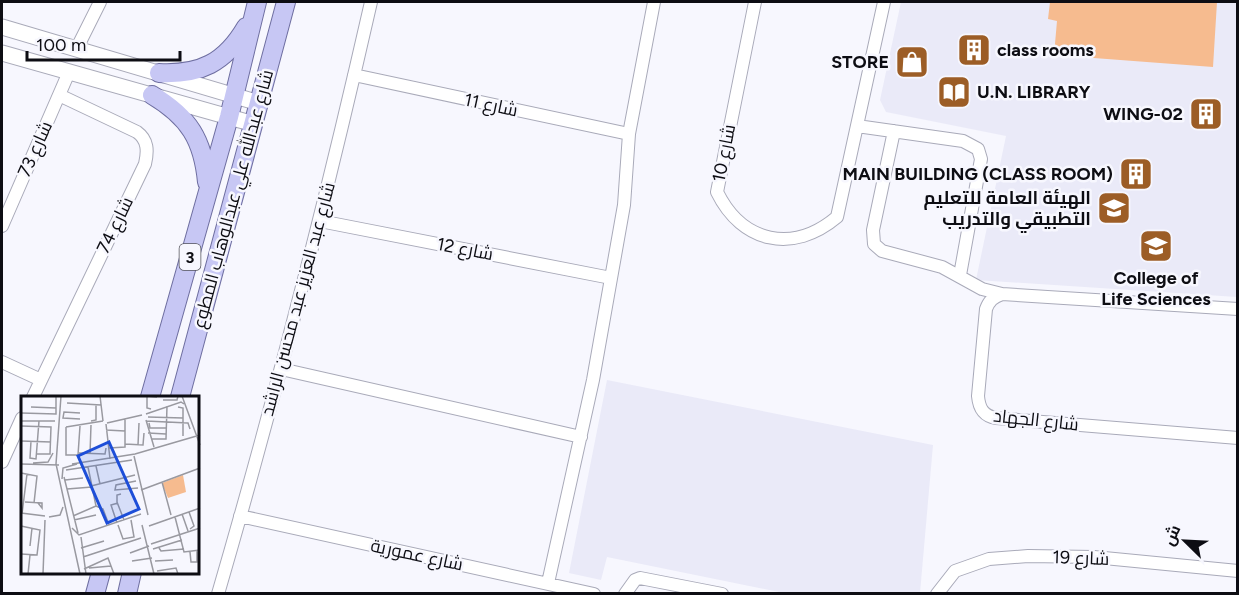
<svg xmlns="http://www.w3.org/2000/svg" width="1239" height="595" font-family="Figtree,Cairo,sans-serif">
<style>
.built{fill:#eaeaf8}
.green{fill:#f6bb8f}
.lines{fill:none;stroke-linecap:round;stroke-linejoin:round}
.minor-casing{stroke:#a9aab9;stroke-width:14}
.tertiary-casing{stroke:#a9aab9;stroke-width:17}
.primary-casing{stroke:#6e6ea0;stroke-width:20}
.minor{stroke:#fff;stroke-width:12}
.tertiary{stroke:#fff;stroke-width:15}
.primary{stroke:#c7c7f4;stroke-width:18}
.labels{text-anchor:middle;stroke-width:5;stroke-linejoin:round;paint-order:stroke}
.shield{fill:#f7f7fe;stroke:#53535a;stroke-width:1.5}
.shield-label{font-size:16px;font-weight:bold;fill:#0d0d13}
.poi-label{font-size:18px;font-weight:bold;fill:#0d0d13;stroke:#f7f7fe;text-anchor:end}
.street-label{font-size:18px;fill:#0d0d13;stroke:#f7f7fe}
.inset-road{fill:none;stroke:#9999a0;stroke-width:1.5}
.view{fill:#1d4ed8;fill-opacity:0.15;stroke:#1d4ed8;stroke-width:3}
.inset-edge{fill:none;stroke:#0d0d13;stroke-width:3}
</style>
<rect width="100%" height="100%" fill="#f7f7fe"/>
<!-- built -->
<path class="built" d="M 901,2 L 1237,2 L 1237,297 L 976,280 L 1006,136 L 886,112 L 880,100 Z
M 607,380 L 933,445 L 920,593 L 784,593 L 607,557 L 601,580 L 569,573 Z"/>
<!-- green -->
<path class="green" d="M 1050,2 L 1217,2 L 1213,67 L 1054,55 L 1057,21 L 1048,19 Z"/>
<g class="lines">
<defs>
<path id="minor" d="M 755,2 L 717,192 C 742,243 793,254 837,217 L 884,2
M 77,48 L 100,2
M 354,75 L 629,134
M 857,126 L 963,141 L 978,149 L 981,159 L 960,275
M 894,131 L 873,230 L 874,244 L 882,251 L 942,267 L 982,289 L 1002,294
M 320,221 L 611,278
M 2,226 L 69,72
M 1238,309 L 1002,294 C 993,297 989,301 986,309 L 978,396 C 979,408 983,416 996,418 L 1238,438
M 2,362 L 41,380
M 281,369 L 581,437
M 33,397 L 145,164 C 148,151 148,140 137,132 L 59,95
M 2,462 L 22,418
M 240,516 L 594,594
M 548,583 L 593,380 L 624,205 L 629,134 L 654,2
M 218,594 C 275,398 326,200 371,2
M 625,594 L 635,580 L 640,578 L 722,594
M 937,594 L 955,571 L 989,559 L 1028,556 L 1094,557 L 1238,571"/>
<path id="tertiary" d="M 2,27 L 259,103
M 2,53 L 254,124"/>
<path id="primary" d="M 159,73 C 200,75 225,63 246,27
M 152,95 C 189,117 203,140 207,182
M 150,397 L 229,117 L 257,2
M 180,397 L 286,2
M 95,594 L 101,572
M 127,594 L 132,572"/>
</defs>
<!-- minor casing -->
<use href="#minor" class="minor-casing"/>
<!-- tertiary casing -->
<use href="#tertiary" class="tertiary-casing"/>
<!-- primary casing -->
<use href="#primary" class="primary-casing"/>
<!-- minor -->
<use href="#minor" class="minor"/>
<!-- tertiary -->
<use href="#tertiary" class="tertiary"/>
<!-- primary -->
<use href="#primary" class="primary"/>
</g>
<!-- icons -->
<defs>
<symbol id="building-square" viewBox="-11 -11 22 22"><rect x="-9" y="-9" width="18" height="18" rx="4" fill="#9c5d26" stroke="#f7f7fe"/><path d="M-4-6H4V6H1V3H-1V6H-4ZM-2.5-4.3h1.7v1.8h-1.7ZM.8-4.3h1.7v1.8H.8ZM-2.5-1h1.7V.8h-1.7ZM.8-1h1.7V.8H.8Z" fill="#fff"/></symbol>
<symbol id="shop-square" viewBox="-11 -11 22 22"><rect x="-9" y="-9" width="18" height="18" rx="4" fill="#9c5d26" stroke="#f7f7fe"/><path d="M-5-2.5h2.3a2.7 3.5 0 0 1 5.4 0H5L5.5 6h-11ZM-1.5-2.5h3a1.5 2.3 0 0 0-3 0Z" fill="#fff"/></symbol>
<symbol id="library-square" viewBox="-11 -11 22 22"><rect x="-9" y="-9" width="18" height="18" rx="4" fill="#9c5d26" stroke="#f7f7fe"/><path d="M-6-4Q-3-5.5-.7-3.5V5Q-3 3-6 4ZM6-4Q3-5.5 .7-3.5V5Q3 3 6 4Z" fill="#fff"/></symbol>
<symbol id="university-square" viewBox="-11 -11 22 22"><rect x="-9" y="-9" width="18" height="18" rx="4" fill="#9c5d26" stroke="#f7f7fe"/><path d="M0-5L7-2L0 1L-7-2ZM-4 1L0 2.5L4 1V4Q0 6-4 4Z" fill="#fff"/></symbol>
</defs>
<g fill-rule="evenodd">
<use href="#building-square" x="955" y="31" width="38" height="38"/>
<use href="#shop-square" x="893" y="43" width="38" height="38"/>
<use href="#library-square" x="935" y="73" width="38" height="38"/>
<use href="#building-square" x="1187" y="95" width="38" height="38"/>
<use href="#building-square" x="1117" y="155" width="38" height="38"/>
<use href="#university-square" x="1095" y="189" width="38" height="38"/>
<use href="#university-square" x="1137" y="227" width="38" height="38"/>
</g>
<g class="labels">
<!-- shield labels -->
<rect class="shield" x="179.5" y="244" width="21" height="26" rx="4.5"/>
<g class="shield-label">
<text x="190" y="263">3</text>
</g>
<!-- poi labels -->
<g class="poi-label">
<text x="997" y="56" text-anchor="start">class rooms</text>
<text x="889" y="68">STORE</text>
<text x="977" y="98" text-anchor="start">U.N. LIBRARY</text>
<text x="1183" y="120">WING-02</text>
<text x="1113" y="180">MAIN BUILDING (CLASS ROOM)</text>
<text x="1091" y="204">الهيئة العامة للتعليم<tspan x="1091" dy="21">التطبيقي والتدريب</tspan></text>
<text x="1156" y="284" text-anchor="middle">College of<tspan x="1156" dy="21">Life Sciences</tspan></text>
</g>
<!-- street labels -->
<g class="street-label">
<text transform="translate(491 105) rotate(12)" y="6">شارع 11</text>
<text transform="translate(35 149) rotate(-66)" y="6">شارع 73</text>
<text transform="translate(724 153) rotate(-79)" y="6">شارع 10</text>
<text transform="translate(233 199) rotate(-75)" y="6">شارع عبدالله علي عبدالوهاب المطوع</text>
<text transform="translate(115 225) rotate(-64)" y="6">شارع 74</text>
<text transform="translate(465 249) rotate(11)" y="6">شارع 12</text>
<text transform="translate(298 299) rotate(-75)" y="6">شارع عبد العزيز عبد محسن الراشد</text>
<text transform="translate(1036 420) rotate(6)" y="6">شارع الجهاد</text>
<text transform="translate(417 555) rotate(12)" y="6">شارع عمورية</text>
<text transform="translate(1081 558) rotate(2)" y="6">شارع 19</text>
</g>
</g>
<!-- overview -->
<g transform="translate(21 396)">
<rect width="178" height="178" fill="#f7f7fe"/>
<path d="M 162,79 L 165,96 L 147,102 L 141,87 Z" fill="#f6bb8f"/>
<path class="inset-road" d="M 40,0 L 35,68 L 59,178M 79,0 L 82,25M 161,0 L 179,49M 142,4 L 156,4 L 157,0M 46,7 L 80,9M 10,11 L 35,12M 157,11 L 162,12 L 162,40M 130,13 L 126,12 L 126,0 L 136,1M 0,17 L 35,18 L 35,0M 125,18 L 160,6 L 163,8M 127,21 L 162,22M 59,23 L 42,22 L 43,16 L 59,17M 125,24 L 133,51M 0,25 L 34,25M 70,25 L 75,24 L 75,8M 125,25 L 167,27 L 169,33M 86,27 L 121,19M 128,27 L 129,32 L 145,32M 85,28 L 89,63M 0,30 L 30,31 L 29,58 L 16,58M 45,31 L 45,59 L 57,59 L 59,30M 45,31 L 82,25M 85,34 L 104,35M 127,37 L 145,38M 131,43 L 145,43 L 146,10M 0,45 L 30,46M 10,45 L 9,62 L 15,63 L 18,25M 104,48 L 122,49 L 123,37M 117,49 L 118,27M 88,52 L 104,51 L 104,23M 58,57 L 84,58 L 85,52M 69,58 L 70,29M 113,60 L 127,119M 12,67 L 27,66 L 32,57M 0,68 L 38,69M 51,68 L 114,58 L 179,39M 75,70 L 79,88M 67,71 L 75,110M 45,74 L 111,64M 0,77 L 16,80 L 13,107M 43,81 L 57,137M 41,83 L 42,72 L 56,68M 44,84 L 62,82M 115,85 L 95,89 L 94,94 L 117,92M 141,86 L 150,119M 70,90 L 114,79M 46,93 L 71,91M 120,94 L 179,72M 100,98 L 96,99 L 96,106 L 103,124M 4,106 L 21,107 L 21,112 L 17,107M 75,110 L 82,113 L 88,129M 168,116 L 173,130 L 169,133M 0,117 L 24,120M 1,118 L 6,78M 161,118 L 167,135M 52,120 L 75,110M 28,121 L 39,119 L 42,111M 154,121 L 163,156 L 179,154M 53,124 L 75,119M 96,127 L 90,109 L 97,107M 97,129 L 102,143 L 113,141 L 110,124M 121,129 L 133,178M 0,130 L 19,134 L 16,159 L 0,158M 128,130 L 179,112M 51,132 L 58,139 L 120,118M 60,141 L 65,178M 130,148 L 179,132M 9,150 L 11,132M 60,152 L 83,145M 138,152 L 140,155 L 163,153M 132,153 L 161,144M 169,156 L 170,166 L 176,166 L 176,155M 109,157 L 128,150M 62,161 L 120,142M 111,165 L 131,162M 134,165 L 152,164M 68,172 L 90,170M 63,173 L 87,162 L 93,178M 136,175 L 155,172 L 157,178M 7,178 L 9,159M 22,178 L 24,124"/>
<path class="view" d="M 88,46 L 118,113 L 86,127 L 57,60 Z"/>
<rect width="178" height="178" class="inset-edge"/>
</g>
<!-- border -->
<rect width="1239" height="595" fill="none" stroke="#0d0d13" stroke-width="6"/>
<!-- north arrow -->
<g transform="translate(1185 541) rotate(294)" stroke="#f7f7fe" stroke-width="4.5" paint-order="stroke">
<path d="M0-4.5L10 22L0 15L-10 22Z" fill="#0d0d13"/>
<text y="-9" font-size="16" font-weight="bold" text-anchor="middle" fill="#0d0d13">ش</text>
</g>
<!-- scale -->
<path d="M27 51v9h153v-9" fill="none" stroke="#0d0d13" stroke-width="3"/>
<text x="36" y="51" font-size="18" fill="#0d0d13" stroke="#f7f7fe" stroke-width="4.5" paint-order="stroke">100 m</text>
</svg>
